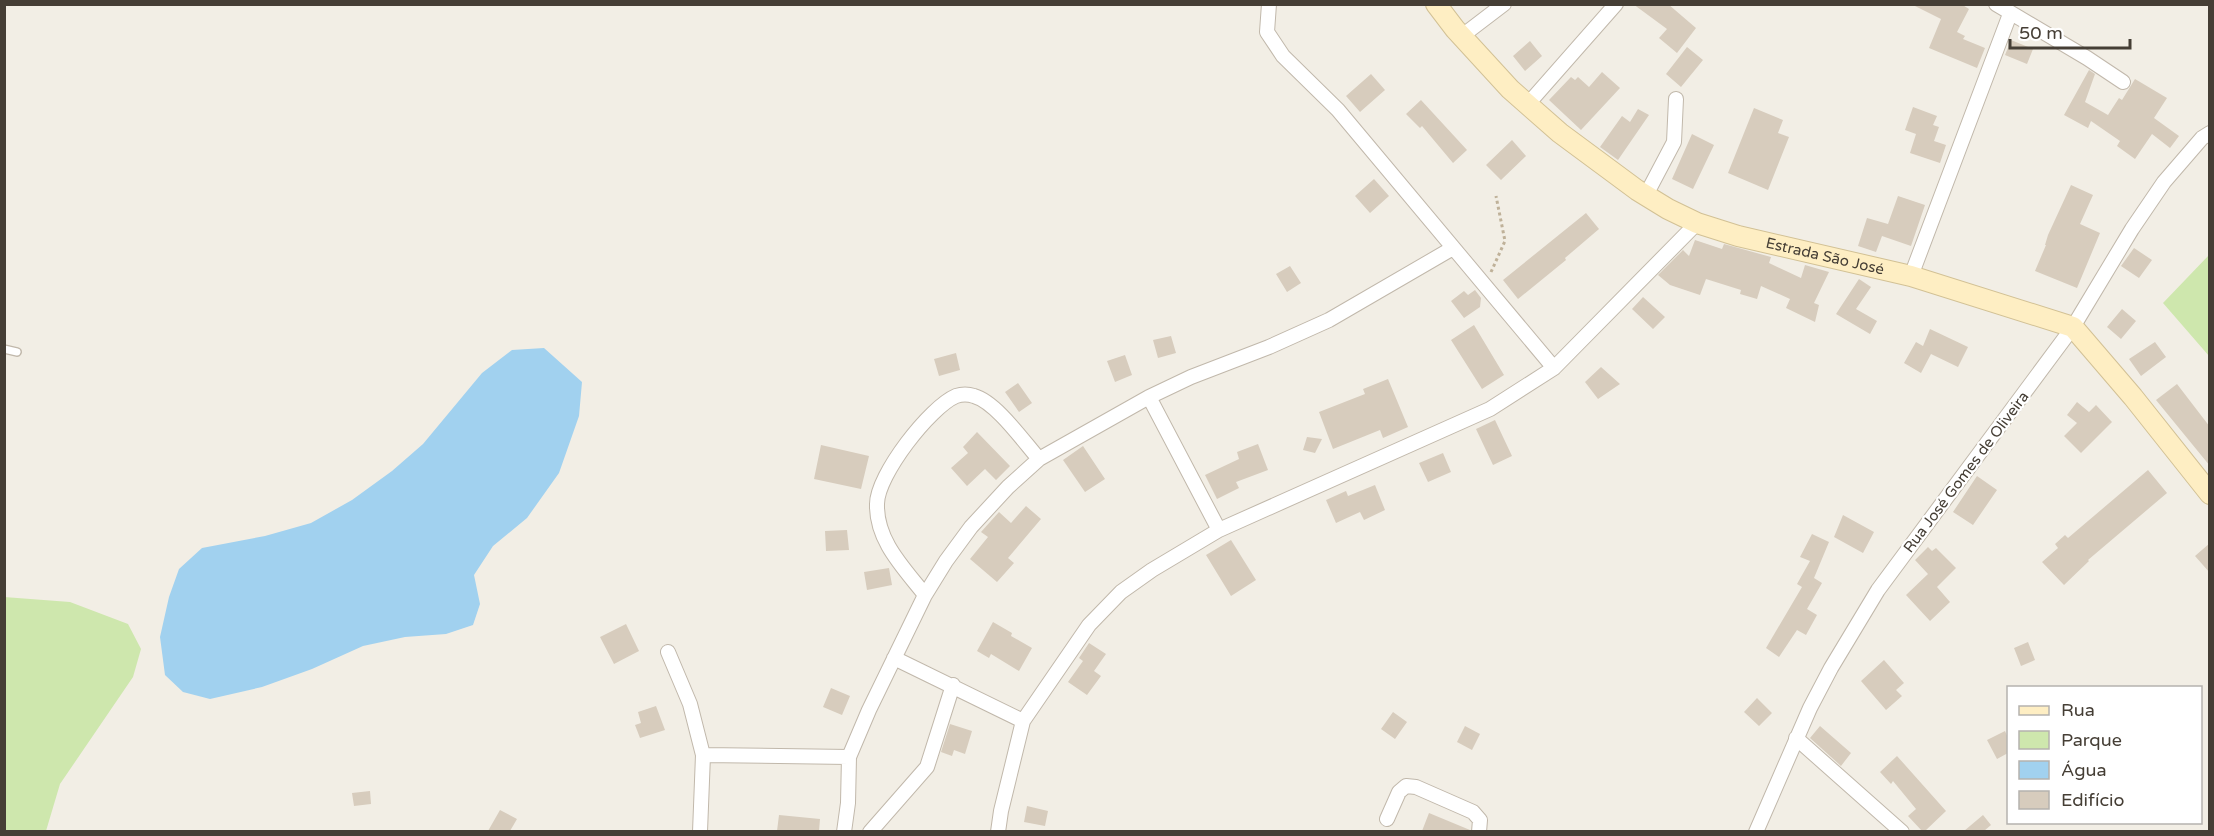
<svg xmlns="http://www.w3.org/2000/svg" width="2214" height="836" font-family="'Varela Round',sans-serif">
<style>
.green{fill:#cee7ad}
.water{fill:#a1d1ef}
.building{fill:#d7ccbd}
.lines{fill:none;stroke-linecap:round;stroke-linejoin:round}
.lane-casing{stroke:#c1b8ab;stroke-width:10}
.street-casing{stroke:#c1b8ab;stroke-width:16}
.secondary-casing{stroke:#d2c195;stroke-width:22}
.path{stroke:#bfb199;stroke-width:3;stroke-dasharray:3 3;stroke-linecap:butt}
.lane{stroke:#fff;stroke-width:7}
.street{stroke:#fff;stroke-width:14}
.secondary{stroke:#feeec3;stroke-width:20}
.labels{text-anchor:middle;stroke-width:4.5;stroke-linejoin:round;paint-order:stroke}
.street-label{font-size:15px;fill:#453e35;stroke:#fff}
</style>
<rect width="100%" height="100%" fill="#f2eee5"/>
<!-- green -->
<path class="green" d="M 2209,255 L 2209,356 L 2163,303 Z
M 4,597 L 70,602 L 128,624 L 141,649 L 133,677 L 60,784 L 46,831 L 5,831 Z"/>
<!-- water -->
<path class="water" d="M 544,348 L 582,382 L 579,416 L 559,473 L 527,518 L 493,546 L 474,575 L 480,604 L 473,625 L 446,634 L 405,637 L 363,646 L 312,669 L 262,687 L 210,699 L 183,692 L 165,675 L 160,637 L 169,597 L 179,569 L 202,548 L 265,536 L 311,523 L 352,500 L 392,471 L 423,444 L 482,373 L 512,350 Z"/>
<!-- building -->
<path class="building" d="M 1633,4 L 1668,4 L 1696,28 L 1677,53 L 1659,38 L 1667,29 Z
M 1911,4 L 1961,4 L 1969,9 L 1957,32 L 1965,36 L 1963,39 L 1985,48 L 1977,68 L 1929,48 L 1941,19 Z
M 2011,40 L 2033,49 L 2027,64 L 2005,55 Z
M 1530,41 L 1542,56 L 1525,71 L 1513,56 Z
M 1687,47 L 1703,60 L 1681,87 L 1666,74 Z
M 2089,70 L 2095,74 L 2085,102 L 2108,115 L 2119,98 L 2122,100 L 2135,79 L 2167,98 L 2154,118 L 2179,136 L 2170,148 L 2152,134 L 2135,159 L 2117,146 L 2120,141 L 2091,121 L 2088,128 L 2064,115 Z
M 1602,72 L 1620,88 L 1581,130 L 1549,100 L 1571,77 L 1575,80 L 1578,77 L 1589,87 Z
M 1371,74 L 1385,90 L 1360,112 L 1346,96 Z
M 1421,100 L 1467,150 L 1453,163 L 1422,126 L 1420,128 L 1406,114 Z
M 1913,107 L 1937,116 L 1933,125 L 1939,127 L 1934,141 L 1946,145 L 1940,163 L 1910,153 L 1916,134 L 1905,130 Z
M 1754,108 L 1783,120 L 1778,133 L 1789,137 L 1768,190 L 1728,173 Z
M 1638,109 L 1649,115 L 1618,160 L 1600,147 L 1622,116 L 1630,122 Z
M 1692,134 L 1714,145 L 1693,189 L 1672,179 Z
M 1512,140 L 1526,156 L 1501,180 L 1486,165 Z
M 1374,179 L 1389,196 L 1370,213 L 1355,196 Z
M 2071,185 L 2093,195 L 2080,224 L 2100,233 L 2077,288 L 2035,271 L 2046,245 L 2045,245 L 2048,235 Z
M 1898,196 L 1925,205 L 1911,246 L 1882,236 L 1876,252 L 1858,246 L 1867,218 L 1888,224 Z
M 1586,213 L 1599,229 L 1565,258 L 1566,260 L 1518,299 L 1503,280 Z
M 1695,240 L 1722,249 L 1724,244 L 1771,257 L 1769,263 L 1801,278 L 1805,265 L 1829,272 L 1814,303 L 1819,305 L 1815,322 L 1786,308 L 1790,299 L 1761,286 L 1757,299 L 1740,294 L 1741,290 L 1706,279 L 1700,295 L 1670,285 L 1658,275 L 1683,250 L 1689,256 Z
M 2134,248 L 2152,260 L 2139,278 L 2121,266 Z
M 1290,266 L 1301,283 L 1287,292 L 1276,274 Z
M 1859,279 L 1871,287 L 1856,309 L 1877,321 L 1870,334 L 1836,314 Z
M 1475,290 L 1481,298 L 1480,307 L 1464,318 L 1451,301 L 1464,291 L 1468,295 Z
M 1643,297 L 1665,317 L 1653,329 L 1632,309 Z
M 2122,309 L 2136,321 L 2121,339 L 2107,327 Z
M 1474,325 L 1504,375 L 1482,389 L 1451,340 Z
M 1930,329 L 1968,347 L 1958,367 L 1931,354 L 1921,373 L 1904,363 L 1916,342 L 1923,346 Z
M 1171,336 L 1176,353 L 1158,358 L 1153,340 Z
M 2155,342 L 2166,357 L 2141,376 L 2129,359 Z
M 956,353 L 960,370 L 939,376 L 934,359 Z
M 1125,355 L 1132,375 L 1115,382 L 1107,361 Z
M 1601,367 L 1620,384 L 1598,399 L 1585,382 Z
M 1388,379 L 1408,427 L 1383,438 L 1380,430 L 1333,449 L 1319,412 L 1365,394 L 1363,389 Z
M 1018,383 L 1032,403 L 1019,412 L 1005,392 Z
M 2177,384 L 2210,427 L 2210,466 L 2156,400 Z
M 2077,402 L 2089,412 L 2096,405 L 2112,422 L 2081,453 L 2064,436 L 2077,423 L 2067,415 Z
M 1495,420 L 1512,456 L 1493,465 L 1476,429 Z
M 977,432 L 1010,466 L 996,480 L 985,469 L 967,486 L 951,468 L 968,453 L 963,447 Z
M 1307,437 L 1322,439 L 1315,453 L 1303,450 Z
M 1258,444 L 1268,470 L 1236,482 L 1239,488 L 1217,499 L 1205,475 L 1239,459 L 1237,452 Z
M 821,445 L 869,456 L 861,489 L 814,479 Z
M 1083,446 L 1105,479 L 1085,492 L 1063,460 Z
M 1443,453 L 1451,472 L 1428,482 L 1419,463 Z
M 2148,470 L 2167,493 L 2088,560 L 2089,561 L 2064,585 L 2042,562 L 2058,548 L 2055,544 L 2065,535 L 2068,538 Z
M 1977,476 L 1997,490 L 1973,525 L 1953,512 Z
M 1375,485 L 1385,510 L 1364,520 L 1360,512 L 1336,523 L 1326,500 L 1346,491 L 1348,496 Z
M 1026,506 L 1041,519 L 1008,558 L 1014,563 L 997,582 L 970,559 L 988,537 L 981,532 L 999,512 L 1011,523 Z
M 1843,515 L 1874,532 L 1863,553 L 1834,537 Z
M 847,530 L 849,550 L 826,551 L 825,531 Z
M 1812,534 L 1829,542 L 1814,578 L 1822,583 L 1807,609 L 1817,615 L 1806,635 L 1797,630 L 1779,657 L 1766,648 L 1802,587 L 1797,584 L 1810,561 L 1800,557 Z
M 1231,540 L 1256,580 L 1231,596 L 1206,555 Z
M 2210,543 L 2210,573 L 2195,556 Z
M 1928,547 L 1932,551 L 1936,548 L 1956,568 L 1937,587 L 1950,602 L 1930,621 L 1906,595 L 1928,574 L 1915,560 Z
M 889,568 L 892,585 L 867,590 L 864,572 Z
M 993,622 L 1012,633 L 1011,636 L 1032,648 L 1019,671 L 991,654 L 989,658 L 977,651 Z
M 626,624 L 639,651 L 614,664 L 600,637 Z
M 2028,642 L 2035,660 L 2021,666 L 2014,648 Z
M 1089,643 L 1106,654 L 1094,671 L 1101,676 L 1087,695 L 1068,682 L 1083,661 L 1079,658 Z
M 1884,660 L 1904,683 L 1896,690 L 1902,696 L 1886,710 L 1861,681 Z
M 831,688 L 850,696 L 842,715 L 823,707 Z
M 1757,698 L 1772,713 L 1759,726 L 1744,712 Z
M 656,706 L 665,730 L 640,738 L 635,725 L 641,723 L 638,712 Z
M 1393,712 L 1407,722 L 1395,739 L 1381,729 Z
M 950,724 L 972,731 L 965,754 L 954,750 L 952,756 L 941,752 Z
M 1465,726 L 1480,734 L 1472,750 L 1457,742 Z
M 1820,726 L 1851,753 L 1841,766 L 1810,738 Z
M 2005,731 L 2008,738 L 2008,753 L 1997,759 L 1987,740 Z
M 1897,756 L 1946,811 L 1925,831 L 1922,831 L 1908,816 L 1916,809 L 1893,781 L 1891,784 L 1880,772 Z
M 370,791 L 371,804 L 354,806 L 352,793 Z
M 1027,806 L 1048,811 L 1045,826 L 1024,822 Z
M 500,810 L 517,819 L 510,831 L 488,831 Z
M 1429,813 L 1470,830 L 1470,831 L 1422,831 Z
M 779,815 L 820,819 L 819,831 L 777,831 Z
M 1983,815 L 1991,825 L 1984,831 L 1964,831 Z"/>
<g class="lines">
<defs>
<path id="lane" d="M 4,349 L 17,352"/>
<path id="street" d="M 1269,4 L 1267,32 L 1283,56 L 1338,110 L 1554,368
M 1996,4 L 2087,58 L 2123,82
M 1462,36 L 1504,4
M 1528,104 L 1616,4
M 1646,195 L 1674,142 L 1676,99
M 1911,276 L 2010,14
M 1149,397 L 1219,530
M 925,595 C 904,568 876,541 877,504 C 877,475 930,407 956,396 C 962,394 968,394 974,396 C 996,402 1024,442 1039,459
M 668,652 L 690,704 L 703,755 L 700,832
M 894,658 L 1023,721
M 1796,738 L 1902,832
M 703,755 L 849,757
M 1387,819 L 1399,792 L 1406,786 L 1416,787 L 1473,812 L 1480,820 L 1479,832
M 844,832 L 848,803 L 849,757 L 869,710 L 925,595 L 946,561 L 971,527 L 1008,487 L 1039,459 L 1149,397 L 1191,377 L 1269,347 L 1329,320 L 1453,248
M 870,832 L 927,767 L 953,685
M 998,832 L 1001,811 L 1023,721 L 1089,625 L 1121,592 L 1152,570 L 1219,530 L 1490,409 L 1554,368 L 1697,223
M 1756,832 L 1810,708 L 1831,668 L 1878,590 L 2073,327 L 2132,229 L 2164,182 L 2202,138 L 2210,133"/>
<g id="secondary">
<path id="s1" d="M 1436,4 L 1455,29 L 1510,89 L 1560,133 L 1637,190 L 1668,209 L 1697,223 L 1738,236 L 1911,276 L 2073,327 L 2133,397 L 2210,494"/>
</g>
</defs>
<!-- lane casing -->
<use href="#lane" class="lane-casing"/>
<!-- street casing -->
<use href="#street" class="street-casing"/>
<!-- secondary casing -->
<use href="#secondary" class="secondary-casing"/>
<!-- path -->
<path class="path" d="M 1491,272 L 1505,241 L 1496,196"/>
<!-- lane -->
<use href="#lane" class="lane"/>
<!-- street -->
<use href="#street" class="street"/>
<!-- secondary -->
<use href="#secondary" class="secondary"/>
</g>
<g class="labels">
<!-- street labels -->
<g class="street-label">
<text dy="5" stroke="none"><textPath href="#s1" startOffset="476">Estrada São José</textPath></text>
<text transform="translate(1966 472) rotate(-53)" y="5">Rua José Gomes de Oliveira</text>
</g>
</g>
<!-- border -->
<rect width="2214" height="836" fill="none" stroke="#453e35" stroke-width="12"/>
<!-- legend -->
<rect x="2007" y="686" width="195" height="138" fill="#ffffff" stroke="#b5b2ae" stroke-width="1.5"/>
<rect x="2019" y="706" width="30" height="9" fill="#feeec3" stroke="#b5b2ae" stroke-width="1.5"/>
<text x="2061" y="716" font-size="18" fill="#453e35">Rua</text>
<rect x="2019" y="731" width="30" height="18" fill="#cee7ad" stroke="#b5b2ae" stroke-width="1.5"/>
<text x="2061" y="746" font-size="18" fill="#453e35">Parque</text>
<rect x="2019" y="761" width="30" height="18" fill="#a1d1ef" stroke="#b5b2ae" stroke-width="1.5"/>
<text x="2061" y="776" font-size="18" fill="#453e35">Água</text>
<rect x="2019" y="791" width="30" height="18" fill="#d7ccbd" stroke="#b5b2ae" stroke-width="1.5"/>
<text x="2061" y="806" font-size="18" fill="#453e35">Edifício</text>
<!-- scale -->
<path d="M2010 39v9h120v-9" fill="none" stroke="#453e35" stroke-width="3"/>
<text x="2019" y="39" font-size="18" fill="#453e35" stroke="#ffffff" stroke-width="4.5" paint-order="stroke">50 m</text>
</svg>
